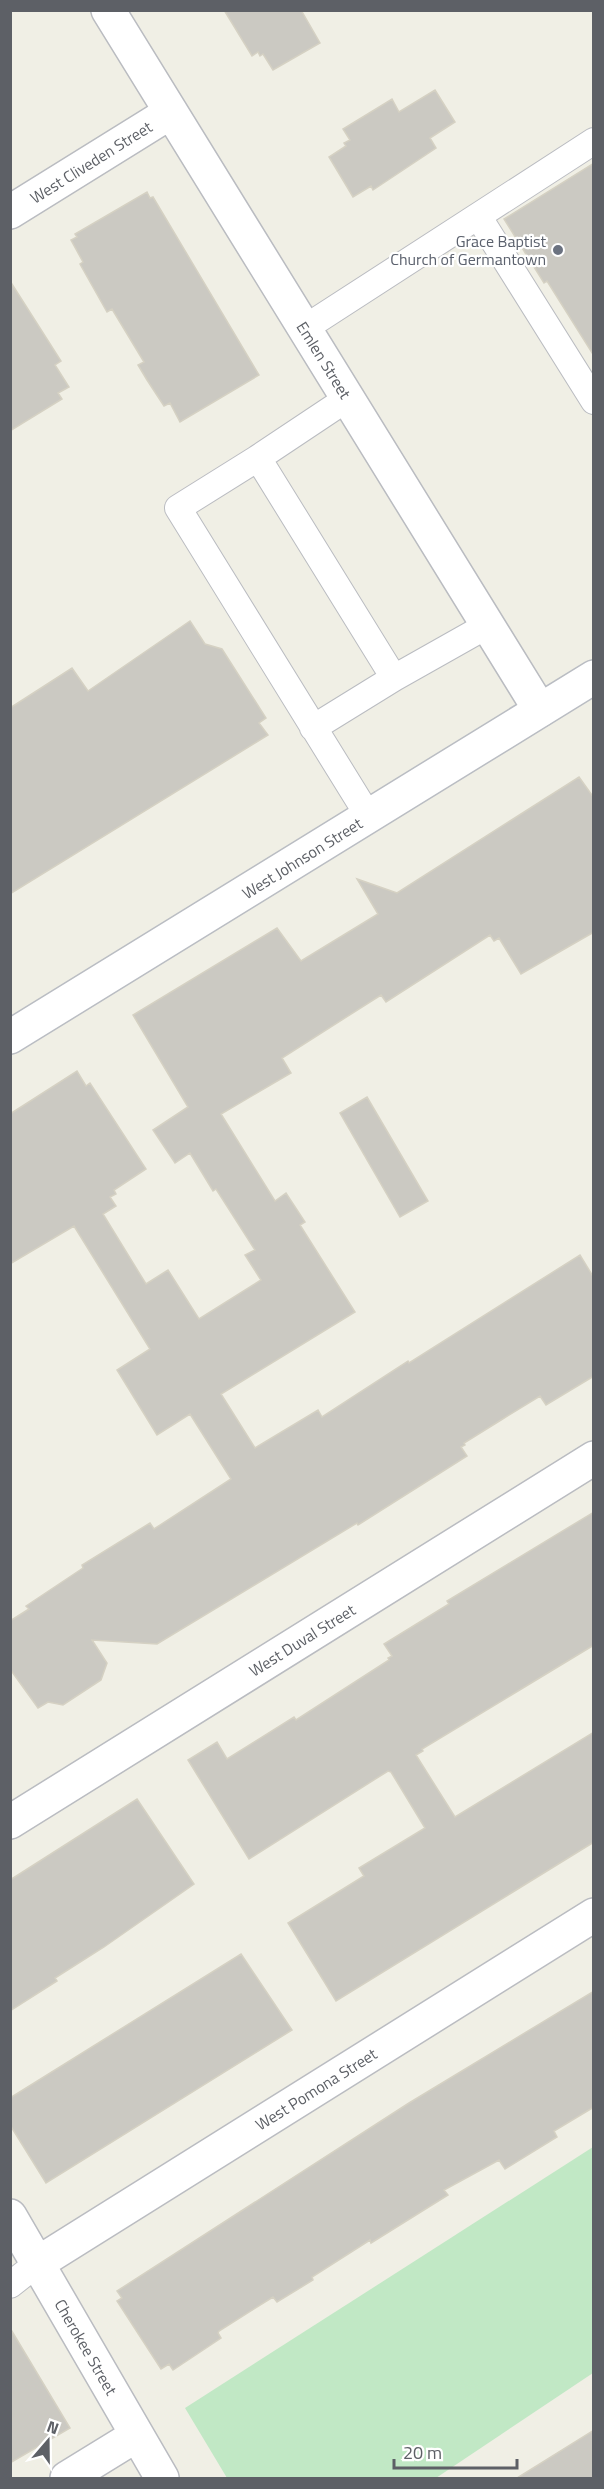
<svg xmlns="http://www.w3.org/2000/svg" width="604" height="2489" font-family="'Titillium Web',sans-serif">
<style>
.green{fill:#c1e8c5}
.building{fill:#cbc9c2;stroke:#d5d1c3;stroke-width:1.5}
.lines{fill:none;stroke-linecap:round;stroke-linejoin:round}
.lane-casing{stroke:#babcc1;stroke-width:28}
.street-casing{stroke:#babcc1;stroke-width:36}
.secondary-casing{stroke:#babdc3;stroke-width:36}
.lane{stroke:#fff;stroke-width:26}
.street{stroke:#fff;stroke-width:33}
.secondary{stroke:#fff;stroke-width:33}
.worship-dot{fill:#6b7280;stroke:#fff;stroke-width:2}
.labels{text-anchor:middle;stroke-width:4.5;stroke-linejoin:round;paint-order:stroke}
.street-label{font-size:16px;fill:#5d6066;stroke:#fff}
.worship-label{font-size:16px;fill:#5b616d;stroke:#fff;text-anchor:end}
</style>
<rect width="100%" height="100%" fill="#f0efe5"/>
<!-- green -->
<path class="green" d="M 593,2147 L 593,2373 L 436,2478 L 227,2478 L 185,2408 Z"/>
<!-- building -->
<path class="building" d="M 224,10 L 301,10 L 320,43 L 273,70 L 263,54 L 260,56 L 258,52 L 252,56 Z
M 435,90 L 455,122 L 430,138 L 436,148 L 373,190 L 371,186 L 353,197 L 329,157 L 346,146 L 344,143 L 350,140 L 343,129 L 392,99 L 399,112 Z
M 594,163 L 594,356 L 547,281 L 544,283 L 504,219 Z
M 147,192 L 150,198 L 153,197 L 259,375 L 180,422 L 170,403 L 164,406 L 147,380 L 138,365 L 144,362 L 112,309 L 107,312 L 80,264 L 83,262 L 71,240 L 77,237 L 75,234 Z
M 10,281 L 61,361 L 55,365 L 69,387 L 58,393 L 62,399 L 10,431 Z
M 190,621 L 205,644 L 222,649 L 266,718 L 259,723 L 268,735 L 10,894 L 10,708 L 72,668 L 88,691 Z
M 579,777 L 594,798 L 594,932 L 521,974 L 499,938 L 494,941 L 490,935 L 386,1002 L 381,995 L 282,1058 L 291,1073 L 221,1114 L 275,1201 L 286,1193 L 305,1222 L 300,1225 L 355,1312 L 221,1394 L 255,1448 L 318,1410 L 322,1417 L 408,1361 L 409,1363 L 580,1255 L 594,1278 L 594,1376 L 546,1405 L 540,1396 L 501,1420 L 464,1443 L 465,1445 L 461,1447 L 467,1456 L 358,1525 L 357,1523 L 157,1644 L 92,1640 L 107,1663 L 101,1680 L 63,1705 L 48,1702 L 38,1708 L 10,1669 L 10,1621 L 29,1609 L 26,1606 L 83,1568 L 82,1565 L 150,1523 L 154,1529 L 231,1479 L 190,1414 L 157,1435 L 117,1370 L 150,1349 L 74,1226 L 10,1264 L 10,1114 L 77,1071 L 86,1086 L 90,1083 L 146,1169 L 114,1190 L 116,1194 L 110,1197 L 116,1206 L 103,1214 L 146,1284 L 168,1270 L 199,1319 L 261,1280 L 245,1255 L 255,1250 L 216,1189 L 213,1191 L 190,1153 L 175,1163 L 153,1130 L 188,1107 L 133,1015 L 277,928 L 301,961 L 378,914 L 357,879 L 397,893 Z
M 367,1097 L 428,1201 L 400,1217 L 340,1113 Z
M 594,1512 L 594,1645 L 422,1749 L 423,1751 L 416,1755 L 455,1817 L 594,1732 L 594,1842 L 336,2001 L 288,1923 L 364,1876 L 359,1868 L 425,1828 L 391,1772 L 388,1771 L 249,1859 L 188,1760 L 217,1742 L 227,1759 L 294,1717 L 296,1720 L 389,1660 L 388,1658 L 392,1656 L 384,1644 L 449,1604 L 447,1601 Z
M 137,1799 L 194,1884 L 104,1947 L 55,1978 L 57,1981 L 10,2011 L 10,1880 Z
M 241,1954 L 292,2030 L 46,2183 L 10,2125 L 10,2098 Z
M 594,1991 L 594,2107 L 554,2131 L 557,2137 L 505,2169 L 499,2160 L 444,2190 L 448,2195 L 371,2243 L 370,2240 L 312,2277 L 313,2280 L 277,2302 L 273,2297 L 219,2331 L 218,2333 L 221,2338 L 173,2370 L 169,2364 L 161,2369 L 117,2301 L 122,2298 L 117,2291 L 409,2103 Z
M 10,2328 L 70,2428 L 10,2463 Z
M 594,2430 L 594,2478 L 517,2478 Z"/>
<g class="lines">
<defs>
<path id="lane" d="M 478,216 L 594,401
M 305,328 L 594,141
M 258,458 L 178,508 L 369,817
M 394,678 L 488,625
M 313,728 L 394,678 L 258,458 L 348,398
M 10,2285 L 38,2263"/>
<path id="street" d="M 108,10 L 540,710
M 10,212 L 171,112
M 10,1822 L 594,1458
M 10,2216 L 162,2478
M 38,2263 L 594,1915
M 67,2478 L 137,2435"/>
<path id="secondary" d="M 10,1037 L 594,677"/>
</defs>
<!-- lane casing -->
<use href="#lane" class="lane-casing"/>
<!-- street casing -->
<use href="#street" class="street-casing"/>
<!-- secondary casing -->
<use href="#secondary" class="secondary-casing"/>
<!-- lane -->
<use href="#lane" class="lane"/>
<!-- street -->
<use href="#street" class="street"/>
<!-- secondary -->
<use href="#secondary" class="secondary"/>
</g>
<!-- markers -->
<circle class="worship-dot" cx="558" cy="250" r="6"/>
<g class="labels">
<!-- street labels -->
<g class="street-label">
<text transform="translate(91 162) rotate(-32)" y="6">West Cliveden Street</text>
<text transform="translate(324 360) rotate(58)" y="6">Emlen Street</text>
<text transform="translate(302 858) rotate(-32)" y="6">West Johnson Street</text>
<text transform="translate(302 1640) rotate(-32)" y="6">West Duval Street</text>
<text transform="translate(316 2089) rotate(-32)" y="6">West Pomona Street</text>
<text transform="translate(86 2347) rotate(60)" y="6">Cherokee Street</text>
</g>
<!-- worship labels -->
<g class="worship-label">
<text x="546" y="247">Grace Baptist<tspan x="546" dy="18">Church of Germantown</tspan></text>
</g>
</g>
<!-- border -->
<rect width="604" height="2489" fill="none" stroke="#5d6066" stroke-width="24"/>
<!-- north arrow -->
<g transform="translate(48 2441) rotate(20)" stroke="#ffffff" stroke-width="4.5" paint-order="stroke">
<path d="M0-4.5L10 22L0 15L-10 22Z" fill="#5d6066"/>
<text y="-9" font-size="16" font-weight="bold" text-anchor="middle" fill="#5d6066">N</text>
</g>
<!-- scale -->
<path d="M394 2459v9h123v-9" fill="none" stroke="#5d6066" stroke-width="3"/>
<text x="403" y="2459" font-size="18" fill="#5d6066" stroke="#ffffff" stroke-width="4.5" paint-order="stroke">20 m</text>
</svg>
